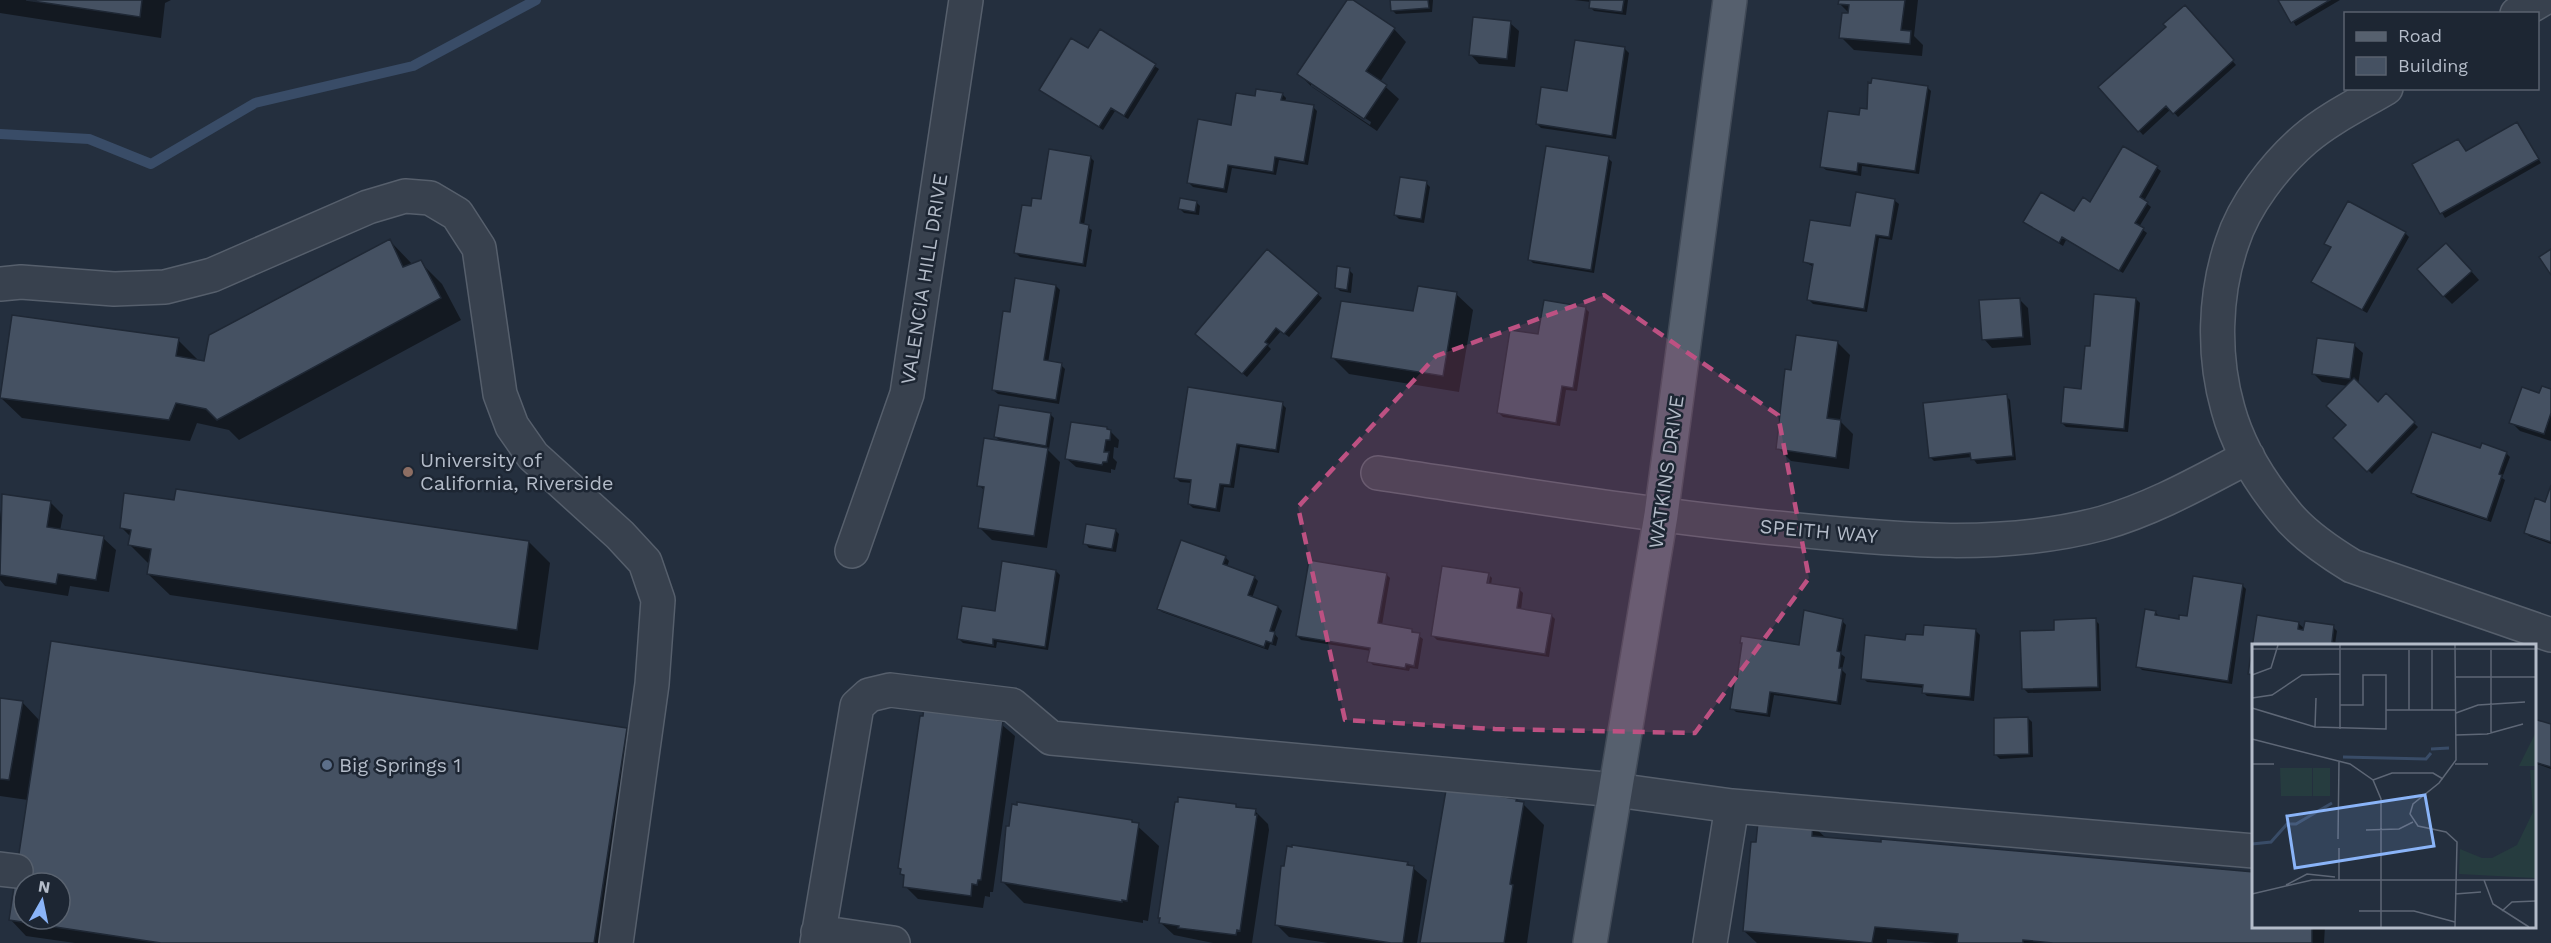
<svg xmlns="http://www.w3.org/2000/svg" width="2551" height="943" font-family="'Work Sans',sans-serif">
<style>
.shadow{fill:#0007;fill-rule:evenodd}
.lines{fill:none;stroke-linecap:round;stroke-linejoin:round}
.stream{stroke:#394c67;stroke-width:10}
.building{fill:#455162;stroke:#1f2835;stroke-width:1.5;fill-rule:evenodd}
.minor-casing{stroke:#565f6c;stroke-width:36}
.major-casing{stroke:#414a57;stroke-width:36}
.minor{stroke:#38414e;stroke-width:33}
.major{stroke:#56606e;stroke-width:33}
.marked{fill:#bd5182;fill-opacity:0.2;stroke:#bd5182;stroke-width:4.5;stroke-dasharray:12 8;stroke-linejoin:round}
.education-dot{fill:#8d6e63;stroke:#1d2633;stroke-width:2}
.service-dot{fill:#5c6f8a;stroke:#1d2633;stroke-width:2}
.labels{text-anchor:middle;stroke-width:5;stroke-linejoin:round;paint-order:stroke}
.street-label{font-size:20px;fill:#b4bcc9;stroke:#1d2633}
.poi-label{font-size:20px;fill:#b4bcc9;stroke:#1d2633;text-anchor:start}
.inset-river{fill:none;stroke:#394c67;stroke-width:3}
.inset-road{fill:none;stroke:#5e6776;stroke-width:1.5}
.view{fill:#8ab4f8;fill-opacity:0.15;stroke:#8ab4f8;stroke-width:3}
.inset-edge{fill:none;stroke:#b4bcc9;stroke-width:3}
</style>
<rect width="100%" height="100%" fill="#242f3e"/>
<!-- shadow -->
<path class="shadow" d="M 0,0 L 171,0 L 165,3 L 161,38 L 0,13 Z
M 1349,0 L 1394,29 L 1406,42 L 1380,82 L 1399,99 L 1377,131 L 1312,87 L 1299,74 ZM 1311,82 L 1371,122 L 1370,125 L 1311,86 Z
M 1392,0 L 1433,0 L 1432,12 L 1396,14 L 1392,10 Z
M 1574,0 L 1628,0 L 1626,15 L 1594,11 L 1590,7 L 1591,2 Z
M 1840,0 L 1918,0 L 1914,36 L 1923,45 L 1922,56 L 1854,50 L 1841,37 L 1851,15 L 1840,4 Z
M 2280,0 L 2340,0 L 2296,26 Z
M 2184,7 L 2236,65 L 2178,117 L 2171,109 L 2143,135 L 2100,87 L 2168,27 Z
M 1510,23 L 1519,31 L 1515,67 L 1479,64 L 1471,55 Z
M 1101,31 L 1159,69 L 1128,119 L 1115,111 L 1103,130 L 1041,90 L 1088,50 Z
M 1576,42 L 1625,49 L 1629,53 L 1616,139 L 1541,128 L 1537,124 L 1568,93 Z
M 1927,87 L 1931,91 L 1919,174 L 1862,166 L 1861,176 L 1826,170 L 1821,166 L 1860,117 Z
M 1282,94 L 1286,98 L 1285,102 L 1313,107 L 1317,111 L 1308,165 L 1279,160 L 1276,175 L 1232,168 L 1227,193 L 1193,187 L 1189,183 L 1256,98 Z
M 2517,124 L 2541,163 L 2445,218 L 2414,165 L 2467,153 Z
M 1090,157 L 1094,161 L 1084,225 L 1092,230 L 1086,267 L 1020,257 L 1016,253 L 1032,208 Z
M 1608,158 L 1612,162 L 1594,273 L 1533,263 L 1529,259 Z
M 2157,168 L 2161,171 L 2144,201 L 2151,207 L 2139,227 L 2147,233 L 2123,273 L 2066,240 L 2063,246 L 2025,222 L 2075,213 Z
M 1426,183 L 1430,187 L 1424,223 L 1399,219 L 1395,215 Z
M 1894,200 L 1899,204 L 1892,240 L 1879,238 L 1867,312 L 1813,304 L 1809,300 L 1814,267 L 1805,262 Z
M 1196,202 L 1200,206 L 1199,215 L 1184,213 L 1180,209 Z
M 2405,233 L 2409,237 L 2367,313 L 2313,282 L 2332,248 L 2326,243 Z
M 390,241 L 413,265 L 420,262 L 442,284 L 461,320 L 239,440 L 229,430 L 197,423 L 190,441 L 22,418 L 0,397 L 178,340 L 200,362 L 206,363 Z
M 1267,251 L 1322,298 L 1289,337 L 1281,331 L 1268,346 L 1271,349 L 1247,377 L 1201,338 Z
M 2455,253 L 2479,280 L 2452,304 L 2444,296 Z
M 1349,270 L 1353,274 L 1351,293 L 1340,291 L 1336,287 Z
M 1056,286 L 1060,290 L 1048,363 L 1061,365 L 1065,369 L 1059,404 L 998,394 L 993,390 L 1011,314 Z
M 1456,294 L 1473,310 L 1459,392 L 1349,374 L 1333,358 L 1414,312 Z
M 2019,299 L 2028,308 L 2031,345 L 1992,348 L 1984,339 Z
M 2136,299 L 2140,303 L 2128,432 L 2066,427 L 2062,423 L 2083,390 L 2091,348 Z
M 1585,308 L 1589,312 L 1577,391 L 1566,390 L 1560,426 L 1503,417 L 1499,413 L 1539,336 Z
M 1837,342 L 1850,355 L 1840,421 L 1853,434 L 1849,469 L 1791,461 L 1778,448 L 1792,372 Z
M 2354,345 L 2363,353 L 2358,385 L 2378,404 L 2386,395 L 2418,427 L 2372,474 L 2335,438 L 2348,425 L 2348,386 L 2322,382 L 2313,373 Z
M 2551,391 L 2551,441 L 2520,431 L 2511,422 L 2540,395 Z
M 2006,396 L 2010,400 L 2016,460 L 1977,464 L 1972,457 L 1934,461 L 1930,457 Z
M 1282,404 L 1286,408 L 1279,453 L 1240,447 L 1234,488 L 1224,487 L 1220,512 L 1193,508 L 1189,504 L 1192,483 L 1180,482 L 1176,478 Z
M 1050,414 L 1054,418 L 1049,449 L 1046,448 L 1060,462 L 1047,548 L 992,540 L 979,527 L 985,491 L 979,485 L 1001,442 L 996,437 Z
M 1107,428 L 1119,440 L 1118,448 L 1114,447 L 1113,458 L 1117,462 L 1115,470 L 1111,469 L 1111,473 L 1076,467 L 1067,459 Z
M 2481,450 L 2506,453 L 2510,457 L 2502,478 L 2505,480 L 2491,522 L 2417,497 L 2413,493 Z
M 2551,490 L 2551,544 L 2529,536 L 2525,532 L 2546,504 Z
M 3,495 L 50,502 L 63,515 L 60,531 L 103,538 L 116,550 L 109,592 L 70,586 L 68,596 L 5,586 L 0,580 L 0,518 Z
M 122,528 L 529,542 L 550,563 L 538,650 L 170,595 L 148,574 L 150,565 L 130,545 L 131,537 Z
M 1115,530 L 1119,534 L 1116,552 L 1089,548 L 1085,543 Z
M 1225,557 L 1229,561 L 1227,567 L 1254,577 L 1258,581 L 1252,598 L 1278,607 L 1282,611 L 1274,633 L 1278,638 L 1276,646 L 1270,644 L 1268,650 L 1162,612 L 1158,608 Z
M 1443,567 L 1488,574 L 1485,590 L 1488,590 L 1490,576 L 1492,578 L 1491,585 L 1519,589 L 1523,593 L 1521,610 L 1551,615 L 1555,619 L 1549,657 L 1437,640 L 1433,636 Z
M 1056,571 L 1060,575 L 1048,650 L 997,642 L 996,648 L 963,643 L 959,639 Z
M 1386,574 L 1390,578 L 1382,625 L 1411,630 L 1423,639 L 1418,669 L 1410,668 L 1409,671 L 1373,665 L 1369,661 L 1371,651 L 1301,640 L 1297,636 Z
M 2242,585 L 2246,589 L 2232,684 L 2142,670 L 2138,666 L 2155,612 L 2160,617 L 2180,620 L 2189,618 Z
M 2258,617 L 2298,623 L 2305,629 L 2333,627 L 2337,631 L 2335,644 L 2339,646 L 2254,646 L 2254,678 L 2250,674 Z
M 2095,620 L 2099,624 L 2101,691 L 2028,693 L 2024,689 L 2056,631 Z
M 1842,621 L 1846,625 L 1841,654 L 1845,657 L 1842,670 L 1846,674 L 1841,705 L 1774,695 L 1770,717 L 1736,712 L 1732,708 L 1744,644 L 1800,646 Z
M 1976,631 L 1980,635 L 1974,701 L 1927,696 L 1923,692 L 1924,688 L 1867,682 L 1863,678 L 1907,641 Z
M 0,699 L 22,702 L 40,721 L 626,729 L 642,745 L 612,943 L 75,943 L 26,936 L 10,919 L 28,800 L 0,796 ZM 24,883 L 60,883 L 60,919 L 24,919 Z
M 2028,718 L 2032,722 L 2033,757 L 2000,759 L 1996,755 Z
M 995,719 L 1015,736 L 993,892 L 990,892 L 990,897 L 985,896 L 983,908 L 918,899 L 905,886 L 906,878 L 901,874 Z
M 2534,720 L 2551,726 L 2551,769 L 2534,763 Z
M 1516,800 L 1523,804 L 1544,825 L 1527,943 L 1421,943 Z
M 1236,806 L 1239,809 L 1255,811 L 1268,824 L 1269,830 L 1252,943 L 1213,943 L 1174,935 L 1161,923 Z
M 1132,821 L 1159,846 L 1148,921 L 1143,920 L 1143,923 L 1024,903 L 1002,881 Z
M 1812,825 L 1826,838 L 2254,874 L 2254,926 L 2325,926 L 2324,943 L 1936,943 L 1887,939 L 1887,943 L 1757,943 L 1744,931 Z
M 1407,863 L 1427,880 L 1417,943 L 1328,943 L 1289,937 L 1276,924 Z"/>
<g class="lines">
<!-- stream -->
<path class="stream" d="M 0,134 L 89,139 L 151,164 L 255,103 L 413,66 L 536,0"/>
</g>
<!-- building -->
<path class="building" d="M 26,0 L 142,0 L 140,17 Z
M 1347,0 L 1353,0 L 1395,28 L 1366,71 L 1387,85 L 1364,119 L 1297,74 Z
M 1390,0 L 1428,0 L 1429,8 L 1391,11 Z
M 1590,0 L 1624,0 L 1622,12 L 1589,8 Z
M 1839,0 L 1905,0 L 1901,30 L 1911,31 L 1910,44 L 1839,38 L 1842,13 L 1848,13 L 1849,5 L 1838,4 Z
M 2278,0 L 2330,0 L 2291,23 Z
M 2185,5 L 2234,60 L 2173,114 L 2166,106 L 2138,132 L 2098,87 L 2166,27 L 2163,24 Z
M 1473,17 L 1511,21 L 1507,59 L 1469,55 Z
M 1100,29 L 1156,64 L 1124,116 L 1111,108 L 1099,127 L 1039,90 L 1071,38 L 1088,48 Z
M 1575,40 L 1625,47 L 1612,136 L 1536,124 L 1541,87 L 1567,91 Z
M 1872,78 L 1928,86 L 1915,171 L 1858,163 L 1857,172 L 1820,167 L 1828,111 L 1859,115 L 1860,108 L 1867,109 L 1868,82 L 1871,83 Z
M 1256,89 L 1283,93 L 1281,100 L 1314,105 L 1304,162 L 1275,157 L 1273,172 L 1228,165 L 1224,189 L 1187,183 L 1198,119 L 1231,125 L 1236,93 L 1255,96 Z
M 2517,122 L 2539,159 L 2440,214 L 2412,164 L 2458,139 L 2466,151 Z
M 1546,146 L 1609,156 L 1591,270 L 1528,260 Z
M 2123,146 L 2158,166 L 2140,197 L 2148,202 L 2135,223 L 2144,228 L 2119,271 L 2062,237 L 2059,243 L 2023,222 L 2041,192 L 2074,211 L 2083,197 L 2090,202 Z
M 1049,149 L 1091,156 L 1080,223 L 1089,225 L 1083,264 L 1014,253 L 1022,205 L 1031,206 L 1032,198 L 1041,199 Z
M 1400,177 L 1427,181 L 1421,219 L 1394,215 Z
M 1856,192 L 1895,199 L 1889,237 L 1876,235 L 1864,309 L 1807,300 L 1813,264 L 1803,262 L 1810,220 L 1850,226 Z
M 1180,198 L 1197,201 L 1195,212 L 1178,209 Z
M 2348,201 L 2406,232 L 2362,310 L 2311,282 L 2331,247 L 2324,244 Z
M 390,239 L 403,267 L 421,260 L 441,298 L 217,420 L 206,409 L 176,403 L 169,420 L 0,398 L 12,315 L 179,338 L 176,356 L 204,361 L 209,335 Z
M 2446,243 L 2472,271 L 2443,297 L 2417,269 Z
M 1267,249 L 1319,293 L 1284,334 L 1276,328 L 1265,342 L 1268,344 L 1242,374 L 1195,334 Z
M 2551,249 L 2551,275 L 2539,257 Z
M 1337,266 L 1350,268 L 1347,290 L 1335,288 Z
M 1015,278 L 1056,285 L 1044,360 L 1062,363 L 1056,400 L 992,390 L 1003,311 L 1010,312 Z
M 1418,286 L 1457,292 L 1443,376 L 1331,358 L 1341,301 L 1413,311 Z
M 2094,294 L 2136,298 L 2124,429 L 2061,423 L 2064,387 L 2081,389 L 2085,346 L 2090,346 Z
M 2020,298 L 2023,337 L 1982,340 L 1979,300 Z
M 1544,300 L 1586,307 L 1573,388 L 1562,386 L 1556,423 L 1497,413 L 1510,330 L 1538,334 Z
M 1796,335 L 1838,341 L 1827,418 L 1841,420 L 1836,458 L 1776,449 L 1785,369 L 1791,370 Z
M 2317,338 L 2355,343 L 2350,379 L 2312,374 Z
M 2354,378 L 2378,402 L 2386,393 L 2415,422 L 2367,472 L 2333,438 L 2346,425 L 2326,406 Z
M 2542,386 L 2551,389 L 2551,413 L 2544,434 L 2509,423 L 2522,387 L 2539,393 Z
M 1188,387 L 1283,402 L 1276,450 L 1237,444 L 1230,485 L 1220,484 L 1216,509 L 1188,504 L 1191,480 L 1174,478 Z
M 2007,394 L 2013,456 L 1971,460 L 1970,453 L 1929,458 L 1923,403 Z
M 999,405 L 1051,413 L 1046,446 L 994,437 Z
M 1071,422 L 1107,427 L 1107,429 L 1111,430 L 1110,440 L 1106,440 L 1104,452 L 1109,452 L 1107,462 L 1103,462 L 1102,465 L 1065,459 Z
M 2432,432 L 2480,448 L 2482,443 L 2507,452 L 2499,474 L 2502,475 L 2487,519 L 2411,493 Z
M 984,438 L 1048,448 L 1034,536 L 978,528 L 984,487 L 977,486 Z
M 2551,485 L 2551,542 L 2524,533 L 2535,498 L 2545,502 Z
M 176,489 L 529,541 L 517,630 L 147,574 L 151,549 L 128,545 L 131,530 L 120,528 L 124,493 L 174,500 Z
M 2,494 L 51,501 L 47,527 L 104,536 L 96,580 L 58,574 L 56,584 L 0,575 Z
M 1086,524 L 1116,529 L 1112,549 L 1083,544 Z
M 1181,540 L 1226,556 L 1223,564 L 1255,576 L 1248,595 L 1278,606 L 1270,631 L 1275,632 L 1272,643 L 1266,641 L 1264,647 L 1157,609 Z
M 1309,560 L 1387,573 L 1378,623 L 1412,629 L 1412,632 L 1420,633 L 1414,666 L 1406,664 L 1405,668 L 1367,662 L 1370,648 L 1296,636 Z
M 1002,561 L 1056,570 L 1045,647 L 993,639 L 993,645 L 957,639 L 962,606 L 995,611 Z
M 1442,566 L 1489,573 L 1487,583 L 1520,588 L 1517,608 L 1552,614 L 1545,654 L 1431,636 Z
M 2193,576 L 2243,584 L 2228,681 L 2136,667 L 2145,609 L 2156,611 L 2155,615 L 2179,619 L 2179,615 L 2187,616 Z
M 1804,610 L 1843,619 L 1837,651 L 1841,652 L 1839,668 L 1842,668 L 1837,702 L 1770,692 L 1767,714 L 1730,709 L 1735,677 L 1737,678 L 1742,643 L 1740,643 L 1741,636 L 1799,645 Z
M 2257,615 L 2299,622 L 2298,629 L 2303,630 L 2305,621 L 2334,625 L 2332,642 L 2338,643 L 2337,646 L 2254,646 L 2254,675 L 2248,674 Z
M 2096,618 L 2098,687 L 2022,689 L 2020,631 L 2054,630 L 2054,620 Z
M 1924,625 L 1976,629 L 1970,697 L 1922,693 L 1923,685 L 1861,679 L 1865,635 L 1905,640 L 1906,634 L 1923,635 Z
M 51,641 L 627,728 L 594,943 L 161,943 L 9,920 ZM 24,883 L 60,883 L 60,919 L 24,919 Z
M 0,698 L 23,701 L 9,780 L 0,779 Z
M 924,707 L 996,717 L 995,720 L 1003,721 L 981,880 L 978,880 L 977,885 L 972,884 L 971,896 L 903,887 L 904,875 L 900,874 L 901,869 L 898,868 L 920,716 L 923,716 Z
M 2028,717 L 2029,754 L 1994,755 L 1994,718 Z
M 2534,719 L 2551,724 L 2551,767 L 2534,762 Z
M 1454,789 L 1517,799 L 1516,801 L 1524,802 L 1510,884 L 1513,885 L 1504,943 L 1420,943 L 1446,790 Z
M 1178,797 L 1236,804 L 1236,807 L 1256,809 L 1255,815 L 1257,815 L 1240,931 L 1237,930 L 1236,935 L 1178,928 L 1179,926 L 1159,923 L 1160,918 L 1158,918 L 1175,802 L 1178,802 Z
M 1017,802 L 1132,820 L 1132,822 L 1139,823 L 1127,901 L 1122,900 L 1122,902 L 1001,882 L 1006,826 L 1009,826 L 1012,804 L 1017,805 Z
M 1759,812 L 1813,824 L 1812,836 L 1881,842 L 1881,839 L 2254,872 L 2254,926 L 2312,926 L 2312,943 L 2053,943 L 2023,940 L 2023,943 L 1957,943 L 1958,934 L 1875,927 L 1872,943 L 1743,931 L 1751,842 L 1756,842 Z
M 1292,845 L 1408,862 L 1407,865 L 1414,866 L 1403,943 L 1391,943 L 1275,925 L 1281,866 L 1284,866 L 1287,846 L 1292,847 Z"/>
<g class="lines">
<defs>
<path id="minor" d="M 2517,14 L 2541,0
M 2386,88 C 2359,104 2328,119 2305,139 C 2275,165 2244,205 2232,243 C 2214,295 2213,357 2228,409 C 2238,446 2261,483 2285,512 C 2302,534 2329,552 2352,566 L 2551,635
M 0,284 L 21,282 L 114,289 L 165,287 L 212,275 L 368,207 L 405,196 L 430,198 L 457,214 L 479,248 L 500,394 L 512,426 L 533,456 L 620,535 L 645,562 L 658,600 L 652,684 L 616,943
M 1378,473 C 1518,494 1657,517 1797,530 C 1897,540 2004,550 2103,523 C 2155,508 2200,482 2248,457
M 852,551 L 907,394 L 966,0
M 1732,806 L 2254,851
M 0,869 L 16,871
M 818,932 L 893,943
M 817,943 L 857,706 L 869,695 L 890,690 L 1012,705 L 1051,738 L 1616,790 L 1732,806 L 1710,943"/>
<path id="major" d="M 1590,943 L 1661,515 L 1730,0"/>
</defs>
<!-- minor casing -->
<use href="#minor" class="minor-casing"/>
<!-- major casing -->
<use href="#major" class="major-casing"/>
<!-- minor -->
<use href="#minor" class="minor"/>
<!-- major -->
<use href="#major" class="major"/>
</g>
<!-- marked area -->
<path class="marked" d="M 1604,295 L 1778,415 L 1809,578 L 1695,733 L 1495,729 L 1345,720 L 1298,507 L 1436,356 Z"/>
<!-- markers -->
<circle class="education-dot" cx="408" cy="472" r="6"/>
<circle class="service-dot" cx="327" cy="765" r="6"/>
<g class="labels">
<!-- street labels -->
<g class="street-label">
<text transform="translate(924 279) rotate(-81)" y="7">VALENCIA HILL DRIVE</text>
<text transform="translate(1666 472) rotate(-82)" y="7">WATKINS DRIVE</text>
<text transform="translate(1819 531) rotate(5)" y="7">SPEITH WAY</text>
</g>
<!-- poi labels -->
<g class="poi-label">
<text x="420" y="467">University of<tspan x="420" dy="23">California, Riverside</tspan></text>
<text x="339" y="772">Big Springs 1</text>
</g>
</g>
<!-- overview -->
<g transform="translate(2252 644)">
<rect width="284" height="284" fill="#242f3e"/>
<path d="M 283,89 L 283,122 L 267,122 L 283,90 ZM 28,124 L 60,124 L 60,152 L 29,152 ZM 61,124 L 78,124 L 78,152 L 61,152 ZM 278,126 L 283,126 L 283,234 L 207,230 L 208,205 L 230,214 L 240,214 L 265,201 L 281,168 Z" fill="#263c3f"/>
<path class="inset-river" d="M 179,105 L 197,104M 91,113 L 174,115 L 179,109M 0,200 L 19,198 L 35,180 L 44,180 L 80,159"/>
<path class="inset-road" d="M 88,1 L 88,85M 203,1 L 204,116 L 187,139 L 161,160 L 158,170 L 166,182 L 194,188 L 205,198 L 203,283M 0,5 L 284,5M 180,6 L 180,66M 239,6 L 239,89M 0,31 L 19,24 L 26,1M 203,33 L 284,33M 0,54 L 20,51 L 50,31 L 88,30M 0,64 L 63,83 L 134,85 L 134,31 L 111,31 L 111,61 L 88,61M 134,66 L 203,66M 157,66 L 157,6M 204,69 L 226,61 L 273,58M 63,83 L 64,54M 204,91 L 235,90 L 271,80M 0,95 L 98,120 L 121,136 L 129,155 L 129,283M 0,120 L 22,120M 203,120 L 236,120M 121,136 L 140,129 L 181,129 L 191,135M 114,186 L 147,185 L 161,178M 86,195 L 87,118M 87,236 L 87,204M 232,236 L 241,260 L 277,283M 34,241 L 55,230 L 83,233M 0,250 L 60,236 L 284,236M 203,250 L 229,248M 107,267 L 162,267 L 203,278M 250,267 L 260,258 L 284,257"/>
<path class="view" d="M 173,151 L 182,202 L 43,224 L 35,172 Z"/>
<rect width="284" height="284" class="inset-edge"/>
</g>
<!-- legend -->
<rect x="2344" y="12" width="195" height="78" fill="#1d2633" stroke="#59626f" stroke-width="1.5"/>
<rect x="2356" y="32" width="30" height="9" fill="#56606e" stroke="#59626f" stroke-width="1.5"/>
<text x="2398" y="42" font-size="18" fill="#b4bcc9">Road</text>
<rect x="2356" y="57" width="30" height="18" fill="#455162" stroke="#59626f" stroke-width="1.5"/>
<text x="2398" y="72" font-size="18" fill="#b4bcc9">Building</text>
<!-- north arrow -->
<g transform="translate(42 901) rotate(9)"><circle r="28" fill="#1d2633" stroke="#59626f" stroke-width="1.5"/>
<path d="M0-4.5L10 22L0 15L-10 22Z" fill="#8ab4f8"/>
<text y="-9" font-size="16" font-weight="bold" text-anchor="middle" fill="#b4bcc9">N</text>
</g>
</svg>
